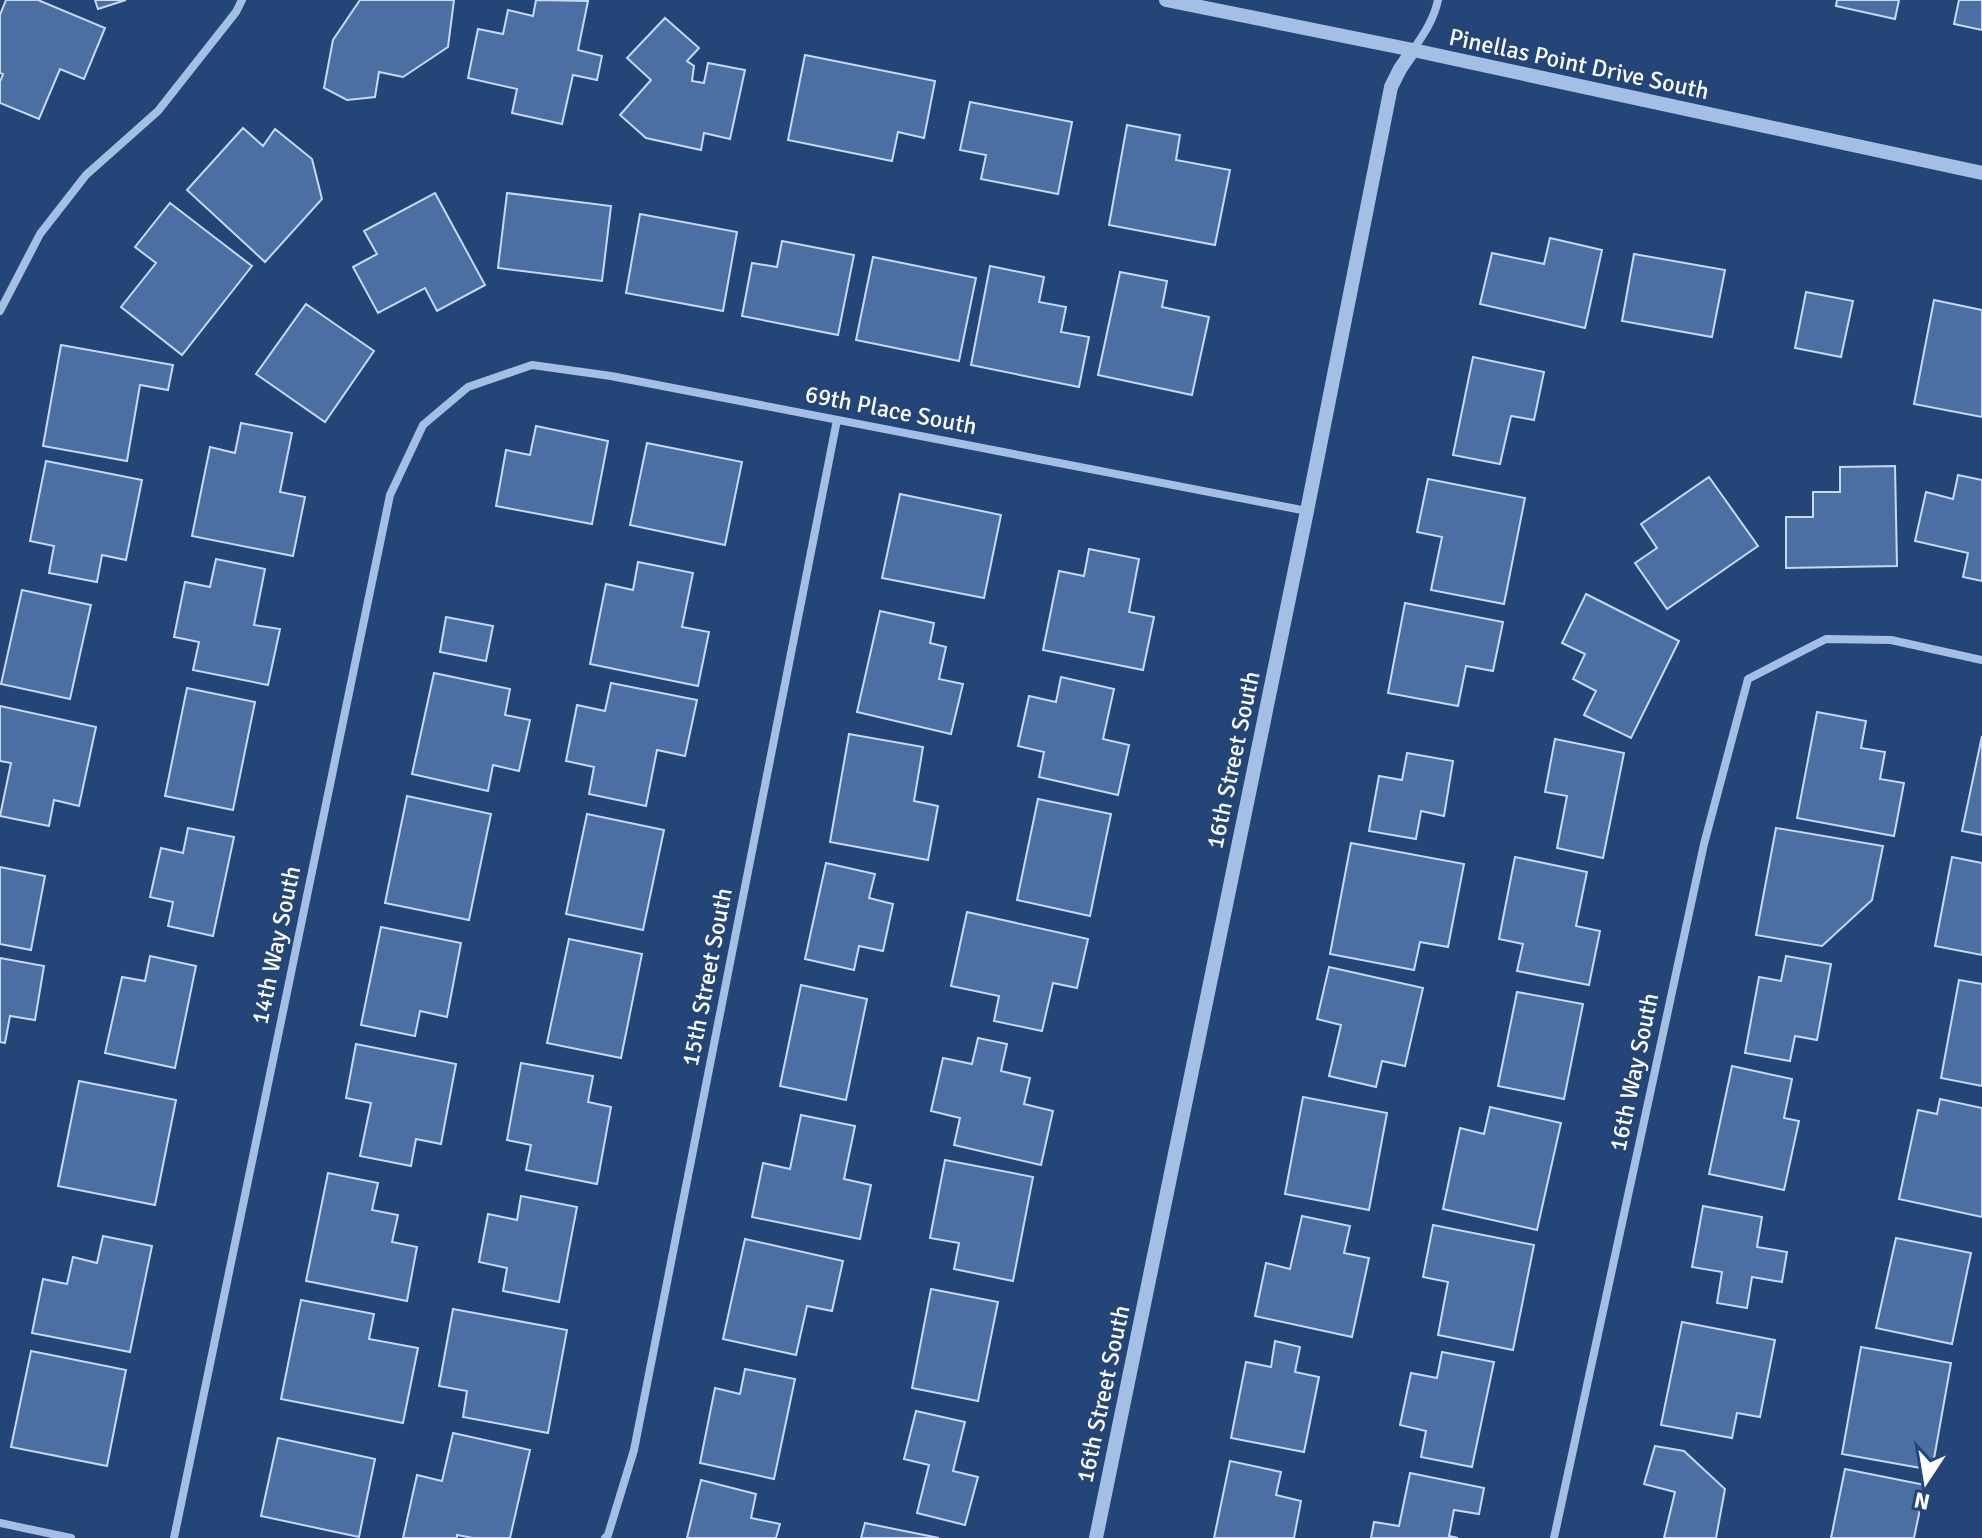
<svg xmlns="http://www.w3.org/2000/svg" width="1982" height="1538" font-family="Signika,sans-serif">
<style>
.building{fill:#4b6fa2;stroke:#c7d9f3;stroke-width:2}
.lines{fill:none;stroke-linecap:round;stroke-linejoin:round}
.minor{stroke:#a4bfe4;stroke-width:8}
.tertiary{stroke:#a4bfe4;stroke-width:14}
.labels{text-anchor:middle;stroke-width:6;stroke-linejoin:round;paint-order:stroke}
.street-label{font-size:24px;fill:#fff;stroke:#234578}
</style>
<rect width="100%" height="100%" fill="#234578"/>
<!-- building -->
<path class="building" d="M 6,0 L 38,0 L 105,28 L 84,79 L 60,69 L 39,119 L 0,103 L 0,82 L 3,74 L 0,73 L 0,15 Z
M 95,0 L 126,0 L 98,9 Z
M 360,0 L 454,0 L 448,47 L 403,77 L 379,72 L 375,97 L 347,100 L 324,88 L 333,40 Z
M 536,0 L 588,1 L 578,50 L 602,56 L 597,80 L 573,75 L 562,124 L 512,113 L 517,89 L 468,78 L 478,29 L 503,34 L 508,10 L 533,16 Z
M 1837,0 L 1899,0 L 1895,19 L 1836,6 Z
M 1959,0 L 1982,0 L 1982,30 L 1954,24 Z
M 665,18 L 699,48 L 687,61 L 694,66 L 692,81 L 704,83 L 708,63 L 745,70 L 730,139 L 704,133 L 701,150 L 646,138 L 620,115 L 651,80 L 627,58 Z
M 805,55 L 935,81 L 924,138 L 898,132 L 892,161 L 788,140 Z
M 970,102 L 1072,122 L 1058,194 L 981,179 L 986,155 L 960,150 Z
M 1127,125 L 1180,135 L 1176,160 L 1230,170 L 1215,245 L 1109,225 Z
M 243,128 L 263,146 L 275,129 L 312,159 L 322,199 L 265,262 L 187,190 Z
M 435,193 L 485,285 L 437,311 L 425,288 L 378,313 L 353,267 L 377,254 L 364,231 Z
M 507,193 L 611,206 L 602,281 L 498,268 Z
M 170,203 L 252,266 L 182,355 L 121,307 L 156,263 L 135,247 Z
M 640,214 L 737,232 L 723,311 L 626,293 Z
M 1550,238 L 1602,250 L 1585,328 L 1480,304 L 1492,253 L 1544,264 Z
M 782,241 L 854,255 L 838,335 L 742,316 L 752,263 L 777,267 Z
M 1634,254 L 1725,270 L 1712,337 L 1622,321 Z
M 873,257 L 976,278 L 959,361 L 856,340 Z
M 990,266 L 1044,277 L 1039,302 L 1066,307 L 1061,332 L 1089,337 L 1079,387 L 971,365 Z
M 1120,272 L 1167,281 L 1162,307 L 1209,317 L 1192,395 L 1098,375 Z
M 1806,292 L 1853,301 L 1841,357 L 1795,348 Z
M 1934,300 L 1982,310 L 1982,417 L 1914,404 Z
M 306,304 L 374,351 L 325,422 L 256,374 Z
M 61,345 L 173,365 L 168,390 L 140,385 L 127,461 L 43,446 Z
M 1473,357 L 1544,372 L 1534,420 L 1511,416 L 1500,464 L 1453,455 Z
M 241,423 L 292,433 L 280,492 L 305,497 L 293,556 L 192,536 L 210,447 L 235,453 Z
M 536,426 L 608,441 L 592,524 L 496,506 L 506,450 L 530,455 Z
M 647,443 L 742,462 L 725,545 L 630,525 Z
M 46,461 L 142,480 L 126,560 L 102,555 L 97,582 L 49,573 L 54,546 L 30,541 Z
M 1895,466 L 1897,566 L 1786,568 L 1786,517 L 1813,517 L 1813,492 L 1840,492 L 1840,467 Z
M 1958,475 L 1982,480 L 1982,581 L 1963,577 L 1968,553 L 1915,541 L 1926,492 L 1953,499 Z
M 1709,477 L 1758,546 L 1667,609 L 1635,563 L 1657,548 L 1641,524 Z
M 1428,479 L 1525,498 L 1504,604 L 1431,590 L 1442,537 L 1417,532 Z
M 900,494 L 1001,515 L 984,598 L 882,578 Z
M 1089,549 L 1139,559 L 1129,612 L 1154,617 L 1143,670 L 1043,650 L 1059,571 L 1084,576 Z
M 216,559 L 265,569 L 254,625 L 280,629 L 268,685 L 193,670 L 199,642 L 174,637 L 185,582 L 210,587 Z
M 638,562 L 693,573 L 682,627 L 709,632 L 698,686 L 590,664 L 606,584 L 633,590 Z
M 22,590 L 91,605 L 70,699 L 1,684 Z
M 1586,594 L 1679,641 L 1631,738 L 1584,715 L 1596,691 L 1573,679 L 1585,654 L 1562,643 Z
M 1405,603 L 1503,622 L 1493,671 L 1466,666 L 1458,706 L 1388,693 Z
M 880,611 L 934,623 L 930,643 L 946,647 L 939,679 L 963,684 L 951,734 L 857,712 Z
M 446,617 L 493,626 L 486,661 L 440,652 Z
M 434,673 L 510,689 L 505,715 L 530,720 L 519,771 L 493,765 L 488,791 L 412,774 Z
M 1061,677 L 1114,689 L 1103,739 L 1129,745 L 1118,795 L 1039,777 L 1044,752 L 1018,746 L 1029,696 L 1056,702 Z
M 611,683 L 697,700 L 685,756 L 657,750 L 646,806 L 589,794 L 594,767 L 566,761 L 577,705 L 605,711 Z
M 187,688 L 255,702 L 233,810 L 165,796 Z
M 0,706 L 96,727 L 79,806 L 54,800 L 49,826 L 0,816 L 11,763 L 0,761 Z
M 1817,712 L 1866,721 L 1861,748 L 1885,752 L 1880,779 L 1904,783 L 1894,836 L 1797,818 Z
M 849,734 L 923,747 L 914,801 L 938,806 L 928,860 L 830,842 Z
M 1982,736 L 1982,835 L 1962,831 Z
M 1555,739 L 1624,753 L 1603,858 L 1557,848 L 1567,796 L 1545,792 Z
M 1407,753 L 1453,761 L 1444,816 L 1421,811 L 1416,839 L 1369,831 L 1379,776 L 1402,780 Z
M 407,796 L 491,814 L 469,920 L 385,903 Z
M 1038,799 L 1111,814 L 1090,916 L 1017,900 Z
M 587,814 L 664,830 L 643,930 L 566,914 Z
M 188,828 L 234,837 L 213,936 L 168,926 L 173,902 L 150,897 L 161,848 L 183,853 Z
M 1776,828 L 1883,846 L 1872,900 L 1822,946 L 1756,935 Z
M 1351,843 L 1464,864 L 1448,947 L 1420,942 L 1414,970 L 1330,954 Z
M 1515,857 L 1587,872 L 1576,926 L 1600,931 L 1589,985 L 1517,971 L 1523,944 L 1499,939 Z
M 1952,857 L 1982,863 L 1982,955 L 1935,946 Z
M 826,863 L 875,874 L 869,898 L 893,904 L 883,951 L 859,946 L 854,970 L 805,959 Z
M 0,867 L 45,876 L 31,950 L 0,944 Z
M 967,912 L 1088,939 L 1077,988 L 1053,983 L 1042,1031 L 994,1021 L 999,996 L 951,986 Z
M 381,927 L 461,943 L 447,1017 L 420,1011 L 415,1036 L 361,1025 Z
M 569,939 L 642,954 L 621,1058 L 547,1043 Z
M 150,956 L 196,966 L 175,1068 L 105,1053 L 122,977 L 145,981 Z
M 1786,956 L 1831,964 L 1817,1040 L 1795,1036 L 1790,1061 L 1745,1053 L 1759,977 L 1781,981 Z
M 0,958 L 44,966 L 35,1020 L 10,1016 L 5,1043 L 0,1042 Z
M 1329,967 L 1423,988 L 1405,1066 L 1382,1061 L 1376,1087 L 1329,1076 L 1341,1025 L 1317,1019 Z
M 1959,980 L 1982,984 L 1982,1086 L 1941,1078 Z
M 801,985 L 867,999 L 846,1100 L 780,1086 Z
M 1517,992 L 1583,1004 L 1564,1099 L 1498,1086 Z
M 978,1038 L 1007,1044 L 1001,1071 L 1030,1078 L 1024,1104 L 1053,1111 L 1041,1165 L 954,1145 L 960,1118 L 931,1111 L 943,1058 L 972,1064 Z
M 356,1044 L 456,1064 L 441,1144 L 416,1139 L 411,1166 L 360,1156 L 371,1103 L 346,1098 Z
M 521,1063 L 593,1076 L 588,1102 L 611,1107 L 597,1184 L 526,1170 L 531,1145 L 507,1140 Z
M 1732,1066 L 1792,1079 L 1784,1118 L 1799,1121 L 1784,1190 L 1709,1174 Z
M 79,1081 L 176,1100 L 155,1205 L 58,1186 Z
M 1303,1097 L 1387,1113 L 1369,1210 L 1285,1194 Z
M 1940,1099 L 1982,1108 L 1982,1217 L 1899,1199 L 1918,1110 L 1937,1114 Z
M 1490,1107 L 1561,1123 L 1537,1230 L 1443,1209 L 1460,1128 L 1484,1134 Z
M 801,1115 L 855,1126 L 844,1179 L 871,1185 L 860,1239 L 752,1217 L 763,1163 L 790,1169 Z
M 945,1160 L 1033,1177 L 1013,1281 L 954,1269 L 959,1243 L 930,1238 Z
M 328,1173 L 378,1183 L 372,1210 L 398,1215 L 392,1242 L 417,1247 L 407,1301 L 306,1281 Z
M 521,1196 L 577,1207 L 559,1302 L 503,1291 L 507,1268 L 479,1262 L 488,1214 L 517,1220 Z
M 1703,1206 L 1762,1217 L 1757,1247 L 1787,1252 L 1782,1282 L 1752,1277 L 1747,1308 L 1717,1303 L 1722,1272 L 1692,1267 Z
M 1302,1216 L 1350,1226 L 1344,1253 L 1369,1258 L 1352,1337 L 1255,1316 L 1266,1263 L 1290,1269 Z
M 1433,1225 L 1534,1245 L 1513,1350 L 1438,1335 L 1448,1282 L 1423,1277 Z
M 103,1236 L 152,1246 L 130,1352 L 32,1333 L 43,1279 L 67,1284 L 73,1257 L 97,1263 Z
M 1896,1238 L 1971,1253 L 1952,1344 L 1876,1328 Z
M 745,1239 L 843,1261 L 832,1311 L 807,1306 L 796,1355 L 723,1339 Z
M 931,1289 L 998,1302 L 978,1401 L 912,1388 Z
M 301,1300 L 374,1314 L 369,1339 L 418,1348 L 403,1423 L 281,1399 Z
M 453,1309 L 567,1330 L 548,1433 L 463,1417 L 467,1391 L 439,1386 Z
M 1682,1322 L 1775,1340 L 1760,1417 L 1737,1413 L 1732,1438 L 1661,1425 Z
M 1275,1341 L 1300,1347 L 1295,1372 L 1319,1377 L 1304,1452 L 1231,1438 L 1246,1362 L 1271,1367 Z
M 1861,1347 L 1951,1363 L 1932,1470 L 1842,1454 Z
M 31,1351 L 126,1370 L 107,1466 L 11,1447 Z
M 1442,1352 L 1494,1362 L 1472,1467 L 1421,1457 L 1426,1431 L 1400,1425 L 1411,1373 L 1437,1378 Z
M 745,1369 L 795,1379 L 774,1479 L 700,1463 L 715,1388 L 740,1394 Z
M 916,1411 L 965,1422 L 953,1471 L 978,1477 L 965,1525 L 917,1513 L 929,1465 L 904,1459 Z
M 453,1433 L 530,1450 L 510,1538 L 473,1538 L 457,1535 L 457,1538 L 403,1538 L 417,1475 L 442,1481 Z
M 278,1438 L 375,1459 L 359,1537 L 261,1516 Z
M 1655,1446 L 1684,1451 L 1725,1489 L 1716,1538 L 1664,1538 L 1675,1492 L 1644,1484 Z
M 1230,1461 L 1281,1472 L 1276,1495 L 1301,1501 L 1294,1538 L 1214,1538 Z
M 1845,1469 L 1925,1485 L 1914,1538 L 1831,1538 Z
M 1410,1473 L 1484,1488 L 1479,1514 L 1454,1510 L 1449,1536 L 1458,1538 L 1371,1538 L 1374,1522 L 1399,1526 Z
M 701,1480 L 756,1494 L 751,1518 L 780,1524 L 776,1538 L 687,1538 Z
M 865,1523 L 939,1538 L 861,1538 Z"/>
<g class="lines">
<!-- minor -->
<path class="minor" d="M 1413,50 C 1424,34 1434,19 1438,0
M 0,311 L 40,234 L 86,175 L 158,111 L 236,12 L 242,0
M 0,1523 L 71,1538
M 174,1538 L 390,495 L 423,425 L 468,387 L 532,365 L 611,376 L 1307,511
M 605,1538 L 608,1535 L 634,1450 L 837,420
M 1554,1538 L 1704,844 L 1748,679 L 1826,639 L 1891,640 L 1982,660"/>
<!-- tertiary -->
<path class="tertiary" d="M 1166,0 L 1413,50 L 1982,173
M 1096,1538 L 1307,511 L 1391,87 L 1400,69 L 1413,50"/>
</g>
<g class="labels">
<!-- street labels -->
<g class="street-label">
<text transform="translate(1579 64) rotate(12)" y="8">Pinellas Point Drive South</text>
<text transform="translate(891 410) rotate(11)" y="8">69th Place South</text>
<text transform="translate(1233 760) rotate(-78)" y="8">16th Street South</text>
<text transform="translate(276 945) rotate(-78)" y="8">14th Way South</text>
<text transform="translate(707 977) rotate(-79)" y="8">15th Street South</text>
<text transform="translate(1634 1072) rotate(-78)" y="8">16th Way South</text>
<text transform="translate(1103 1394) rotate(-78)" y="8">16th Street South</text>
</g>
</g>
<!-- north arrow -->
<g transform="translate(1926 1482) rotate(192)" stroke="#234578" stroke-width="6" paint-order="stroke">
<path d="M0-6L14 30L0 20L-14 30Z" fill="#ffffff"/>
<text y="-12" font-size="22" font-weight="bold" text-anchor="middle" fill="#ffffff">N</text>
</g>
</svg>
